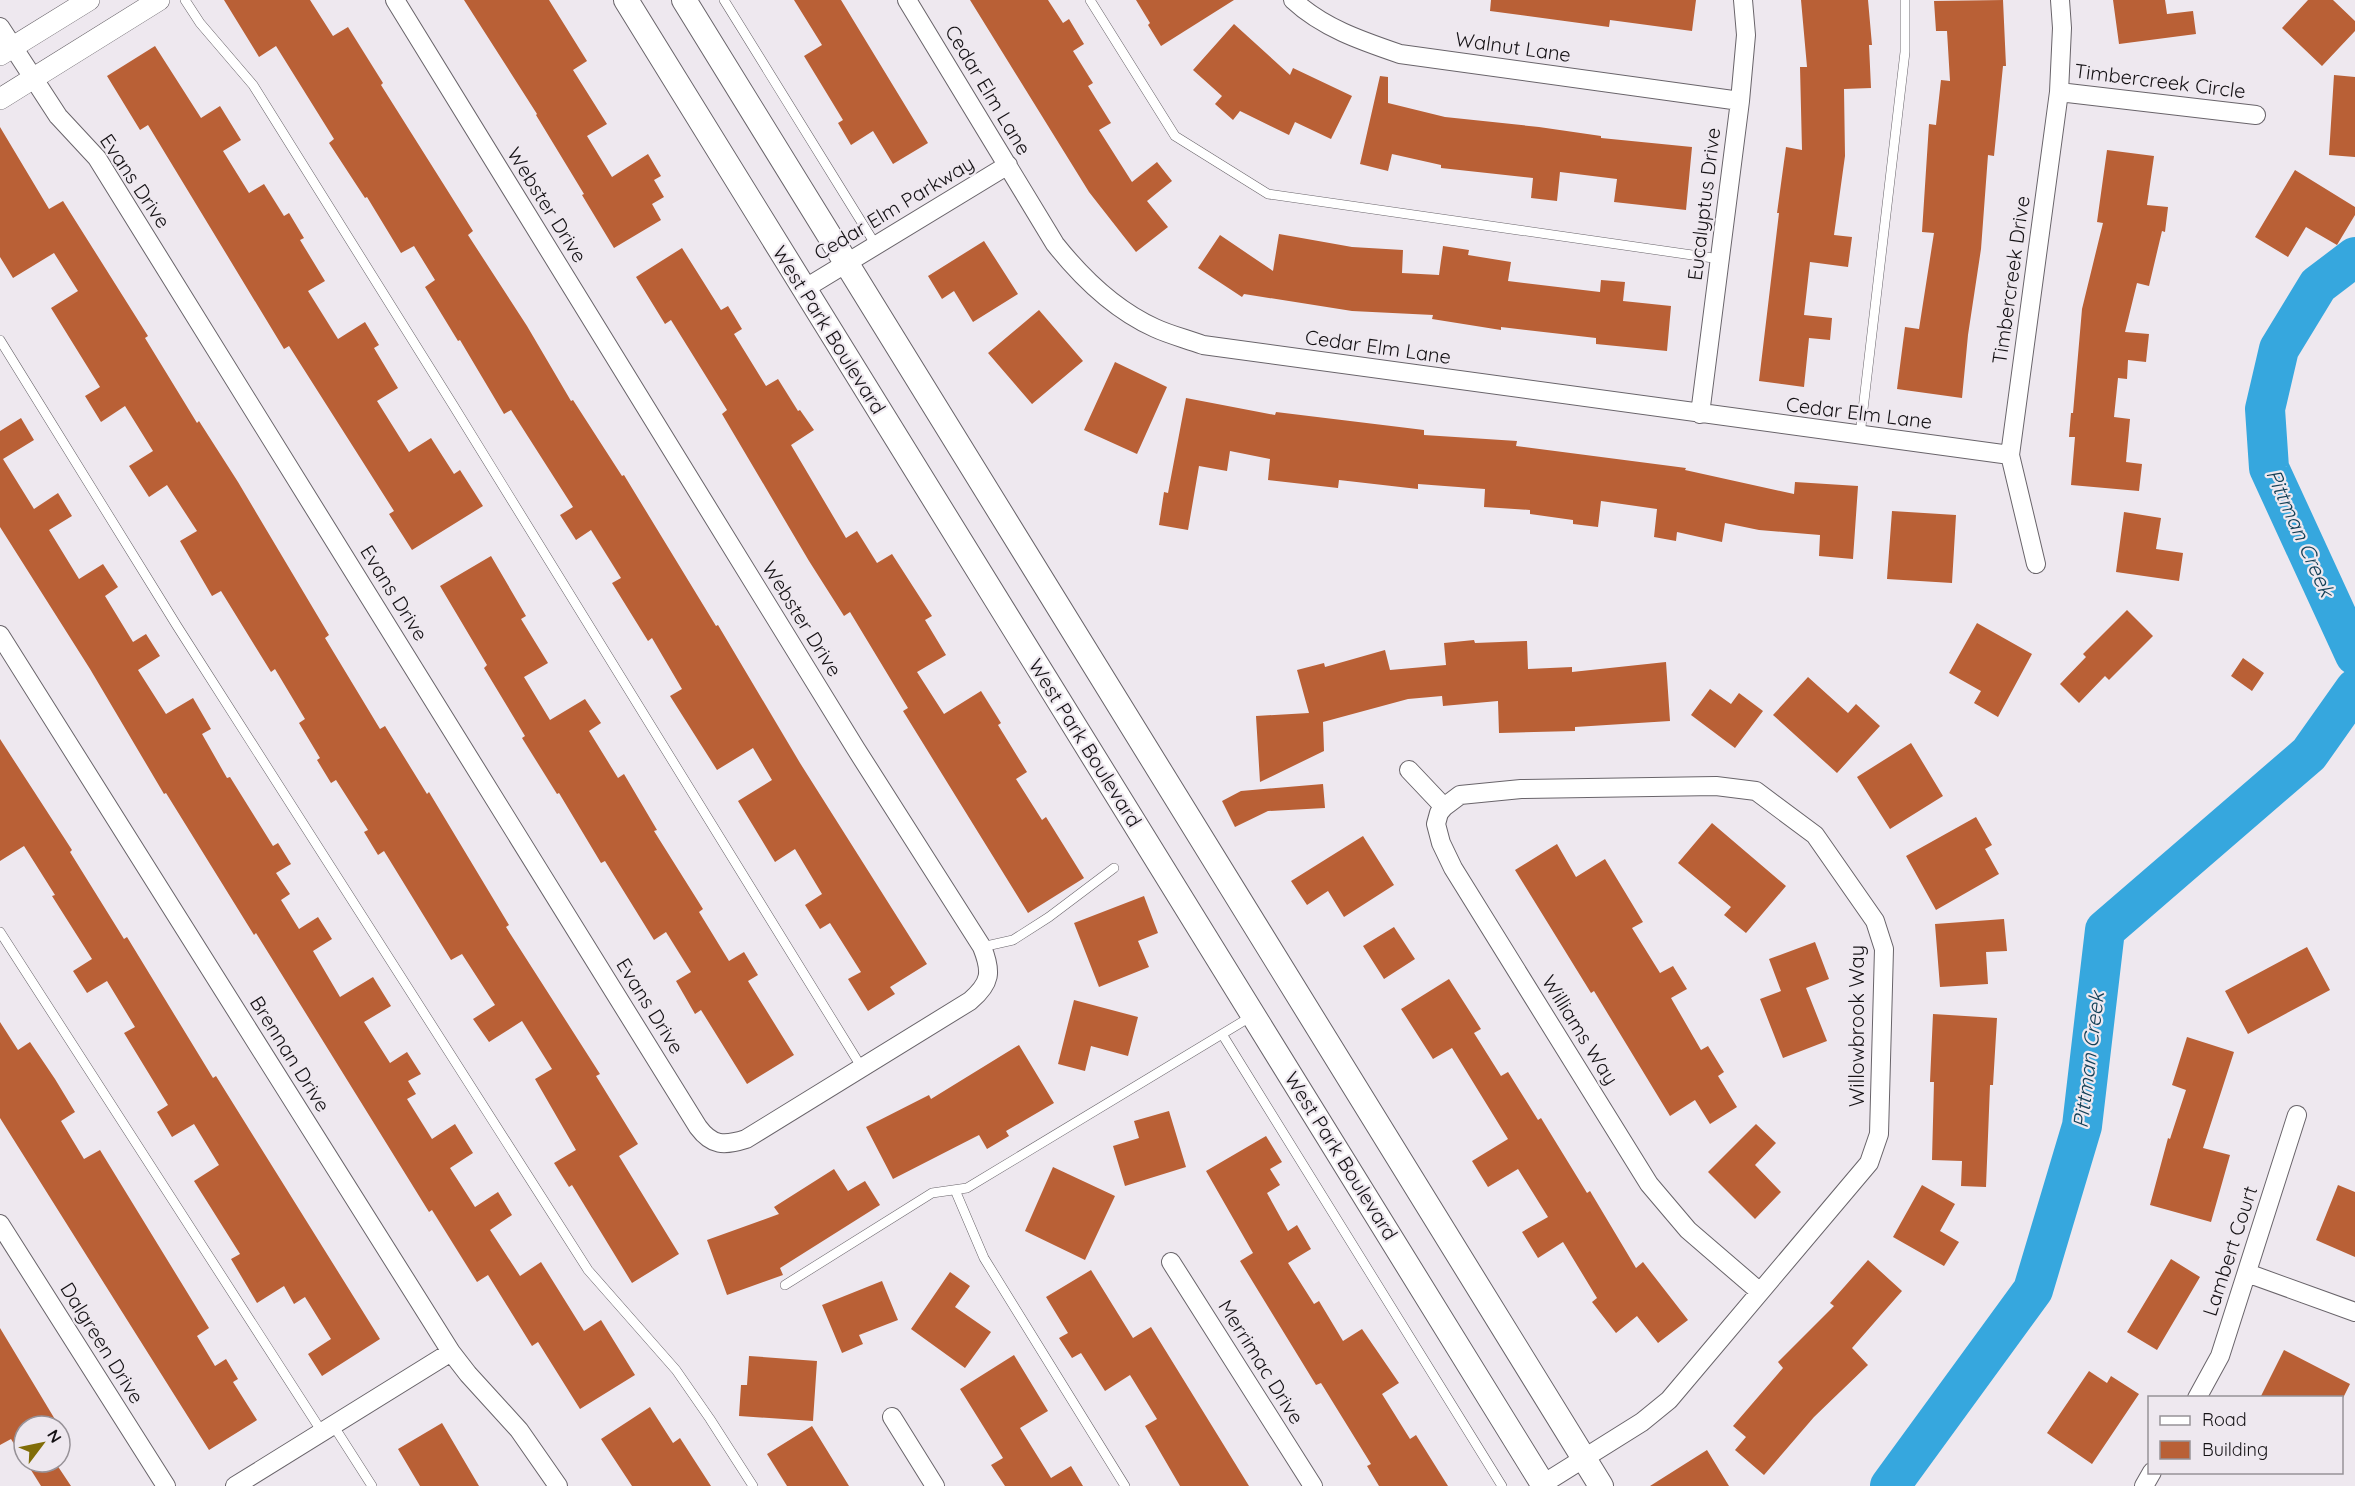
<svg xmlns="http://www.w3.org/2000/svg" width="2355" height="1486" font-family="Quicksand,sans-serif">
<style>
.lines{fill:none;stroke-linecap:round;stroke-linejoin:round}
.river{stroke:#36a7de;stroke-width:40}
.building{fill:#b96036}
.service-casing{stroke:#69646a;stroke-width:10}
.minor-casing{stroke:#69646a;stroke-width:20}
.tertiary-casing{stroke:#69646a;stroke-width:22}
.secondary-casing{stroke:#69646a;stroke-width:26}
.service{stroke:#fff;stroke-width:9}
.minor{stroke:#fff;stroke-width:18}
.tertiary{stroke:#fff;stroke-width:21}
.secondary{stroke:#fff;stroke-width:24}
.labels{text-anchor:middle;stroke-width:4.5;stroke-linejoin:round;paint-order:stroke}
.street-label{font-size:20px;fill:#151215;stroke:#eee8ef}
.water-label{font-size:21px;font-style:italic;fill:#124057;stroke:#eee8ef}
</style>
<rect width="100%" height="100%" fill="#eee8ef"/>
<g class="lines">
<!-- river -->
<path class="river" d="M 2355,257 L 2318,285 L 2279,349 L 2265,409 L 2269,468 L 2355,655
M 1890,1486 L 2033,1290 L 2082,1126 L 2105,930 L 2309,754 L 2355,689"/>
</g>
<!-- building -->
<path class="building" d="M 224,0 L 310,0 L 333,36 L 348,27 L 383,83 L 381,85 L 473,231 L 468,235 L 527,326 L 571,401 L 573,400 L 622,476 L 624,475 L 716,626 L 718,625 L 800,763 L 927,964 L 890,987 L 895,994 L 868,1011 L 848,979 L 861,972 L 830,923 L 820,929 L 805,905 L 822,894 L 795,849 L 775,862 L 738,801 L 772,780 L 753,748 L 717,770 L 670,696 L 682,689 L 652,638 L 648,641 L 612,583 L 621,578 L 591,530 L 576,540 L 560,515 L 573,507 L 511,410 L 504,414 L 460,340 L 458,341 L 425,287 L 435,280 L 414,246 L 401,253 L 367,197 L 365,198 L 329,143 L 334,139 L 276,46 L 259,57 Z
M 464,0 L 549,0 L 587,61 L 573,70 L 607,124 L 587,136 L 612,177 L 648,154 L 661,176 L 654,180 L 664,197 L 652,204 L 661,220 L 614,248 L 582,195 L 584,194 L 536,115 L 537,114 Z
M 794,0 L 841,0 L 928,143 L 893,164 L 873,131 L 851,145 L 838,123 L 843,120 L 804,56 L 822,45 Z
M 970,0 L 1048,0 L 1063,23 L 1069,19 L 1084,44 L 1073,51 L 1093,83 L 1088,86 L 1111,123 L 1099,130 L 1132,182 L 1157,162 L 1172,181 L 1147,201 L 1168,227 L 1136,252 L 1089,192 Z
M 1136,0 L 1234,0 L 1161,46 L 1148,25 L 1150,23 Z
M 1491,0 L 1696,0 L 1692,31 L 1610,20 L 1609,27 L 1490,11 Z
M 1801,0 L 1868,0 L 1872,45 L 1869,45 L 1871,88 L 1844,89 L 1845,156 L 1834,235 L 1852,237 L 1848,267 L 1810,262 L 1804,315 L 1832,318 L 1830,340 L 1809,338 L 1804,387 L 1759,381 L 1779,213 L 1777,213 L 1786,147 L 1802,150 L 1800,67 L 1807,67 Z
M 2003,0 L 2006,66 L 2003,66 L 1994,156 L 1988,155 L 1981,249 L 1968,335 L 1962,398 L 1897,389 L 1905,327 L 1919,329 L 1934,233 L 1922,232 L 1929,124 L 1936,125 L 1941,80 L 1950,81 L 1947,31 L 1936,31 L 1934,1 Z
M 2113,0 L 2165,0 L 2167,14 L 2193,11 L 2196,34 L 2119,44 Z
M 2308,0 L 2333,0 L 2355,21 L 2355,31 L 2322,66 L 2282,28 Z
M 1234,24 L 1290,75 L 1293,68 L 1352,96 L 1331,139 L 1295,122 L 1289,135 L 1240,111 L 1233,120 L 1215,104 L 1222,96 L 1193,70 Z
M 155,46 L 201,118 L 220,106 L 241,140 L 223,151 L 249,193 L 264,184 L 284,216 L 289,213 L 304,238 L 300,240 L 325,281 L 308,291 L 338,339 L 365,322 L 379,345 L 374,348 L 398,388 L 377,401 L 409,452 L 431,438 L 454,474 L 460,470 L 483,506 L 412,550 L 389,514 L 394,511 L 289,346 L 284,349 L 148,125 L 140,130 L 107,76 Z
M 2334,75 L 2355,77 L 2355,157 L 2329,155 Z
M 1380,76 L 1388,77 L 1388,103 L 1445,117 L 1539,127 L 1601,136 L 1601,138 L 1692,147 L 1686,210 L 1614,202 L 1617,179 L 1560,172 L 1557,201 L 1531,198 L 1533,178 L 1441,168 L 1441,165 L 1392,154 L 1388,171 L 1360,164 Z
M 0,127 L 49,209 L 63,201 L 148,336 L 145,338 L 197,423 L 199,421 L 238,482 L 329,635 L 325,638 L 380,729 L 385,726 L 427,794 L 429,792 L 509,925 L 506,927 L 600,1074 L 596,1076 L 638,1144 L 619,1156 L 679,1254 L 632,1283 L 572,1185 L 569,1187 L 554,1163 L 576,1150 L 535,1079 L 552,1069 L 522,1021 L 489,1042 L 473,1019 L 495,1005 L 462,954 L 451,960 L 384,851 L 378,855 L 364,832 L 368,830 L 336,780 L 331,783 L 317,760 L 320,758 L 299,723 L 305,719 L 275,669 L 271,672 L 221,591 L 212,596 L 180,541 L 197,531 L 167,485 L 149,497 L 129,466 L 153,451 L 125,406 L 101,422 L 85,396 L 100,387 L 51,308 L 78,291 L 54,253 L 13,278 L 0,257 Z
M 2107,150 L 2154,156 L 2147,205 L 2168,207 L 2165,232 L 2162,231 L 2149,286 L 2137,283 L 2125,332 L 2149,334 L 2146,362 L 2128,360 L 2127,379 L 2118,378 L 2114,417 L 2130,419 L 2126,462 L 2142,464 L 2139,491 L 2071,485 L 2075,437 L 2069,437 L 2071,413 L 2073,413 L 2082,309 L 2103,223 L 2097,222 Z
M 2295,170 L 2355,207 L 2355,215 L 2337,245 L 2306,227 L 2288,257 L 2255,237 Z
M 1279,234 L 1352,247 L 1403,250 L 1402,273 L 1439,275 L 1443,246 L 1469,250 L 1468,255 L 1511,262 L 1508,281 L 1600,292 L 1601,280 L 1625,282 L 1623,301 L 1671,306 L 1667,351 L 1596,344 L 1596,338 L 1501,327 L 1501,330 L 1432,319 L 1433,315 L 1352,311 L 1244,294 L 1242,297 L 1198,268 L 1220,235 L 1273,271 Z
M 984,241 L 1018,294 L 973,322 L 954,291 L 942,299 L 928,276 Z
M 682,248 L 721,310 L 728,306 L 742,329 L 734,334 L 766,386 L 778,379 L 798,411 L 800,410 L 814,430 L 791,445 L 846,538 L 857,531 L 877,563 L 892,554 L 932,616 L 925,620 L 946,655 L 917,672 L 944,714 L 981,691 L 1001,723 L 998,725 L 1027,772 L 1016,779 L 1042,820 L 1046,817 L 1084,878 L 1028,913 L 903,711 L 908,708 L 850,612 L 844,616 L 809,561 L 722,414 L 727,410 L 671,320 L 665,324 L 636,277 Z
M 1039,310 L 1083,361 L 1032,404 L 988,353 Z
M 1115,362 L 1167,387 L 1137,454 L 1084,430 Z
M 1186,398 L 1275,415 L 1276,412 L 1424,430 L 1424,435 L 1517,441 L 1516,446 L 1686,468 L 1685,470 L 1794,494 L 1795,482 L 1858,486 L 1853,559 L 1819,556 L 1820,535 L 1759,530 L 1725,523 L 1722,542 L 1677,532 L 1676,541 L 1654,537 L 1657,509 L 1601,501 L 1598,527 L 1573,524 L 1573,520 L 1530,514 L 1530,510 L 1484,507 L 1485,489 L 1418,484 L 1418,489 L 1339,480 L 1338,488 L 1268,480 L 1270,459 L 1230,451 L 1227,471 L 1199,466 L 1188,530 L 1159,525 L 1164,492 L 1168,493 Z
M 21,418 L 34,440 L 3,459 L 34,509 L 58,493 L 72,516 L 49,530 L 79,579 L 103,564 L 118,587 L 105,596 L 133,642 L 146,634 L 160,656 L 138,670 L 166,714 L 193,698 L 211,729 L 202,734 L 227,778 L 230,777 L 273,846 L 278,843 L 291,864 L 276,873 L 290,894 L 281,900 L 299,929 L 318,917 L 332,939 L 313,951 L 340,997 L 373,977 L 391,1006 L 364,1022 L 390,1063 L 407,1052 L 421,1074 L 408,1081 L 416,1094 L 407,1099 L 432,1139 L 455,1124 L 473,1153 L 450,1168 L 475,1207 L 498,1192 L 512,1215 L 490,1230 L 520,1276 L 541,1262 L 584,1331 L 601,1320 L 635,1375 L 580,1409 L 538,1342 L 532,1346 L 488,1275 L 477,1282 L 432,1210 L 429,1212 L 256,933 L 254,935 L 166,793 L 164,794 L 90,669 L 0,527 L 0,431 Z
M 1892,511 L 1956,515 L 1952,583 L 1887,579 Z
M 2124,512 L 2161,518 L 2156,549 L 2183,553 L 2179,581 L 2116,572 Z
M 491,556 L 526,616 L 521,619 L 548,663 L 524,677 L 550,720 L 585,699 L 601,723 L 589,731 L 618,778 L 624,774 L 657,830 L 654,831 L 703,909 L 699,912 L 729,961 L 744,952 L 758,975 L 748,981 L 794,1055 L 747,1084 L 701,1010 L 695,1014 L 676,981 L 691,972 L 666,932 L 654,940 L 605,861 L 601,863 L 559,793 L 557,794 L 522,738 L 525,736 L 484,668 L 487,665 L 440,586 Z
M 2127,610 L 2153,636 L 2109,680 L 2105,676 L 2079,703 L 2060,684 L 2086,657 L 2083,654 Z
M 1977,623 L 2032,654 L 1998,717 L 1974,703 L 1981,691 L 1949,673 Z
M 1474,640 L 1475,643 L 1527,641 L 1528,669 L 1572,667 L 1572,672 L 1666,662 L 1670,721 L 1575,727 L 1575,731 L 1499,733 L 1498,701 L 1443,706 L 1442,696 L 1408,699 L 1323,722 L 1324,751 L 1260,782 L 1256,716 L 1309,713 L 1297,670 L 1324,663 L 1325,667 L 1385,650 L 1390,670 L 1446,665 L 1444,643 Z
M 2243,658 L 2264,673 L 2252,691 L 2231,676 Z
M 1808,677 L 1848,713 L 1856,704 L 1880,726 L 1837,773 L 1773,715 Z
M 1710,689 L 1731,704 L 1739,693 L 1763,711 L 1735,748 L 1691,715 Z
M 0,739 L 72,850 L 70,852 L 124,939 L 127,937 L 213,1078 L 216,1076 L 380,1339 L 322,1376 L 308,1354 L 331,1339 L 305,1297 L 294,1304 L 284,1286 L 257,1303 L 231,1259 L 240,1254 L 194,1181 L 219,1165 L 194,1124 L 172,1137 L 157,1112 L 168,1105 L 124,1033 L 135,1027 L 107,981 L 87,993 L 73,971 L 92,959 L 52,896 L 55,895 L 24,846 L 0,861 Z
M 1911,743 L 1943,796 L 1890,829 L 1857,777 Z
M 1323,784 L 1325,808 L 1268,811 L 1235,827 L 1222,801 L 1241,791 Z
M 1976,817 L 1992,845 L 1985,849 L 1999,874 L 1936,910 L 1906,856 Z
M 1712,823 L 1786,886 L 1746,933 L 1724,915 L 1731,907 L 1678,863 Z
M 1363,836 L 1394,885 L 1344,917 L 1328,891 L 1307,905 L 1291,881 Z
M 1557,844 L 1576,877 L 1605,859 L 1643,922 L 1632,928 L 1660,973 L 1673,966 L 1687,989 L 1671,998 L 1701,1050 L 1708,1046 L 1724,1072 L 1718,1076 L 1737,1107 L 1710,1124 L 1695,1100 L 1670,1116 L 1594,991 L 1591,993 L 1515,870 Z
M 1144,896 L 1158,933 L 1138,941 L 1149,967 L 1099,987 L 1074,923 Z
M 2004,919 L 2007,951 L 1986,952 L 1988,984 L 1940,987 L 1935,924 Z
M 1394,927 L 1415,959 L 1384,979 L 1363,946 Z
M 1815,942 L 1829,979 L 1806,988 L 1827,1041 L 1783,1058 L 1760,999 L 1781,991 L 1769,959 Z
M 2307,947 L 2330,990 L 2248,1034 L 2225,991 Z
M 1449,979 L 1481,1029 L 1474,1033 L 1501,1076 L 1508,1072 L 1538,1120 L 1541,1118 L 1587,1193 L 1590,1191 L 1636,1268 L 1643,1262 L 1688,1320 L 1658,1343 L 1637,1316 L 1616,1333 L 1592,1302 L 1597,1298 L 1563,1242 L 1538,1258 L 1522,1232 L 1548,1217 L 1518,1169 L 1488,1187 L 1472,1161 L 1508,1139 L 1452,1048 L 1433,1059 L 1401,1009 Z
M 1074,1000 L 1138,1017 L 1128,1056 L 1091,1046 L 1085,1071 L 1058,1064 Z
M 1933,1014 L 1997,1018 L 1993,1085 L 1990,1085 L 1986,1187 L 1961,1186 L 1962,1161 L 1932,1160 L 1934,1082 L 1930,1082 Z
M 0,1022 L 18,1050 L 30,1042 L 55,1079 L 75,1112 L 61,1121 L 84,1159 L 100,1150 L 209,1328 L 197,1336 L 215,1366 L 226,1359 L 238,1379 L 233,1382 L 257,1420 L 209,1450 L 0,1118 Z
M 2187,1037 L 2234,1052 L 2203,1148 L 2230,1155 L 2211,1222 L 2150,1205 L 2168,1138 L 2170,1139 L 2186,1090 L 2172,1085 Z
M 1019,1045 L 1054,1103 L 1006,1131 L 1009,1136 L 987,1149 L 979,1135 L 893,1179 L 866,1127 L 929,1095 L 931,1099 Z
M 1169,1111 L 1186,1167 L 1125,1186 L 1113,1146 L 1139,1138 L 1134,1121 Z
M 1756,1124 L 1776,1143 L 1755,1165 L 1781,1192 L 1755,1219 L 1708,1172 Z
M 1266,1136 L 1282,1162 L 1270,1169 L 1280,1185 L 1267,1193 L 1288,1231 L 1297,1225 L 1311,1249 L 1288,1263 L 1314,1304 L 1319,1301 L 1343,1341 L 1362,1329 L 1399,1383 L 1382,1394 L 1410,1439 L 1416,1435 L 1448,1486 L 1379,1486 L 1367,1466 L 1371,1464 L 1321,1383 L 1316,1385 L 1240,1261 L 1253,1253 L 1206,1171 Z
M 1053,1167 L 1115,1196 L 1085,1260 L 1025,1231 Z
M 834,1169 L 848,1191 L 865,1181 L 880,1205 L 780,1268 L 783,1275 L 727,1295 L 707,1240 L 779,1214 L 774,1207 Z
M 1922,1185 L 1955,1204 L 1940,1231 L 1959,1242 L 1944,1266 L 1893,1237 Z
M 2338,1185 L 2355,1192 L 2355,1257 L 2316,1240 Z
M 2171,1259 L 2200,1277 L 2157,1350 L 2127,1332 Z
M 1868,1260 L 1902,1291 L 1852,1348 L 1868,1365 L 1814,1417 L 1764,1475 L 1735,1450 L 1746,1437 L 1733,1426 L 1783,1368 L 1778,1362 L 1834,1306 L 1830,1303 Z
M 1091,1270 L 1133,1338 L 1151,1327 L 1249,1486 L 1180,1486 L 1145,1426 L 1157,1419 L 1130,1375 L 1105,1391 L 1081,1353 L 1072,1358 L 1059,1338 L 1068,1333 L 1046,1297 Z
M 950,1272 L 970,1286 L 955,1307 L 991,1332 L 965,1368 L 911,1329 Z
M 882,1281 L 898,1320 L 859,1335 L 863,1344 L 842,1353 L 822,1305 Z
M 0,1328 L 59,1426 L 24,1426 L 24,1460 L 11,1439 L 0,1445 Z
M 2284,1350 L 2350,1384 L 2343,1398 L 2260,1398 Z
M 1014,1355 L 1048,1411 L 1020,1428 L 1051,1478 L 1071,1466 L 1083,1486 L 1005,1486 L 991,1465 L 1003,1458 L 960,1389 Z
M 749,1356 L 817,1361 L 813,1421 L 739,1416 L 741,1385 L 747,1385 Z
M 2089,1371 L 2107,1383 L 2111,1376 L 2139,1394 L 2092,1464 L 2047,1433 Z
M 650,1407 L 673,1443 L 680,1438 L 711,1486 L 632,1486 L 601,1439 Z
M 442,1423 L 479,1486 L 420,1486 L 398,1449 Z
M 812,1426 L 849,1486 L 787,1486 L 767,1454 Z
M 1707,1450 L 1729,1486 L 1650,1486 Z
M 26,1462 L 55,1462 L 71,1486 L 41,1486 Z"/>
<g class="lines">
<defs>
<path id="service" d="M 185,0 L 200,23 L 253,85 L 453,405 L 862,1068
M 724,0 L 877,247
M 1090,0 L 1175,136 L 1268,194 L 1720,259
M 0,340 L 177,626 L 588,1270 L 676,1370 L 710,1419 L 753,1486
M 1860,435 L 1905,52 L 1905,0
M 0,932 L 322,1432
M 982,947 L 1013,940 L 1049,917 L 1114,868
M 1222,1034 L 1502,1486
M 955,1190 L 984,1258 L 1125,1486
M 785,1285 L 932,1193 L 967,1188 L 1252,1016
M 333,1425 L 372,1486"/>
<path id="minor" d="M 907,0 L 1055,244 C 1082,278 1115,310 1155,328 C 1170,335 1187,339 1203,345 L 2010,455
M 1293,0 C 1323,28 1362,41 1400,54 L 1740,101
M 0,27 L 58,116 L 97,158 L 698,1127 C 712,1146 724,1146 746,1139 L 970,1001 C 991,983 992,972 982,947 L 856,749 L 395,0
M 2059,92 L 2256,115
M 804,289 L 1008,165
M 1700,414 L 1740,101 L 1746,35 L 1743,0
M 2036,564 L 2010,455 L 2059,92 L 2062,28 L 2060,0
M 0,635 L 451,1352 L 468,1374 L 519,1430 L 558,1486
M 1409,770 L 1444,807
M 0,1224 L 166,1486
M 1171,1262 L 1313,1486
M 2247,1273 L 2355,1312
M 2197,1398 L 2220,1356 L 2297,1115
M 892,1417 L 935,1486
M 1543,1484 L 1642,1422 L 1669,1400 L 1869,1163 L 1879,1134 L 1884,949 L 1875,921 L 1815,835 L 1756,791 L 1716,786 L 1521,789 L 1460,795 L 1444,807 L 1439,813 L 1436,824 L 1441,843 L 1453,868 L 1649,1184 L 1688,1230 L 1760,1292
M 235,1486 L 451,1352
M 2144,1486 L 2152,1472"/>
<path id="tertiary" d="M 0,55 L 89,0
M 0,99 L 159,0"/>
<path id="secondary" d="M 626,0 L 1544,1486
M 684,0 L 1601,1486"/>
</defs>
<!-- service casing -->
<use href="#service" class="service-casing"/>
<!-- minor casing -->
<use href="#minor" class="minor-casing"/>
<!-- tertiary casing -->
<use href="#tertiary" class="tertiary-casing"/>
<!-- secondary casing -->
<use href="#secondary" class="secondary-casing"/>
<!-- service -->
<use href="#service" class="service"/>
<!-- minor -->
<use href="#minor" class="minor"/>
<!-- tertiary -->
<use href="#tertiary" class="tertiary"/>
<!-- secondary -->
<use href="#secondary" class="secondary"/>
</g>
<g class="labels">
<!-- street labels -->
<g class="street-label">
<text transform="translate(1513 47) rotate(8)" y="7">Walnut Lane</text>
<text transform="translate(2160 81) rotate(7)" y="7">Timbercreek Circle</text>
<text transform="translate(988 90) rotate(59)" y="7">Cedar Elm Lane</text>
<text transform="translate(135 181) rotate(56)" y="7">Evans Drive</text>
<text transform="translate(1704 204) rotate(-83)" y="7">Eucalyptus Drive</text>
<text transform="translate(547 205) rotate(58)" y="7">Webster Drive</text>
<text transform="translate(894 208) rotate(-31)" y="7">Cedar Elm Parkway</text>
<text transform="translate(2011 280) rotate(-82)" y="7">Timbercreek Drive</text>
<text transform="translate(829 330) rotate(58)" y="7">West Park Boulevard</text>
<text transform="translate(1378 347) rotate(8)" y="7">Cedar Elm Lane</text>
<text transform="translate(1859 413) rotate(7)" y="7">Cedar Elm Lane</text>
<text transform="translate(394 593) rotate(58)" y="7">Evans Drive</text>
<text transform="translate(802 619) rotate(58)" y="7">Webster Drive</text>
<text transform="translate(1085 743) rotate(58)" y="7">West Park Boulevard</text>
<text transform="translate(650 1006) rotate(58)" y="7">Evans Drive</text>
<text transform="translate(1857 1026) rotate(-90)" y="7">Willowbrook Way</text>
<text transform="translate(1580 1030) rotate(58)" y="7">Williams Way</text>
<text transform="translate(290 1054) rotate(58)" y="7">Brennan Drive</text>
<text transform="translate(1341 1156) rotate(58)" y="7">West Park Boulevard</text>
<text transform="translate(2230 1251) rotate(-72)" y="7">Lambert Court</text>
<text transform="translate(102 1343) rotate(58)" y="7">Dalgreen Drive</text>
<text transform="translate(1261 1362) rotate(58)" y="7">Merrimac Drive</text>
</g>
<!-- water labels -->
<g class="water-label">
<text transform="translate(2300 533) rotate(66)" y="7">Pittman Creek</text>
<text transform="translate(2089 1060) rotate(-83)" y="7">Pittman Creek</text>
</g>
</g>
<!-- legend -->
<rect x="2148" y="1396" width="195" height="78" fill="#eee8ef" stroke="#979298" stroke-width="1.5"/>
<rect x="2160" y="1416" width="30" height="9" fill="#ffffff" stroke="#979298" stroke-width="1.5"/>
<text x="2202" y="1426" font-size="18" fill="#151215">Road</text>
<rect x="2160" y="1441" width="30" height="18" fill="#b96036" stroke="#979298" stroke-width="1.5"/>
<text x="2202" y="1456" font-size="18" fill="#151215">Building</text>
<!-- north arrow -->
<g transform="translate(42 1444) rotate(58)"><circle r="28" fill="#eee8ef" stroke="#979298" stroke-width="1.5"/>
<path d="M0-4.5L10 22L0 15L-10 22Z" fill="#806d08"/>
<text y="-9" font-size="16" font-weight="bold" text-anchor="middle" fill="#151215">N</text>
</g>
</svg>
